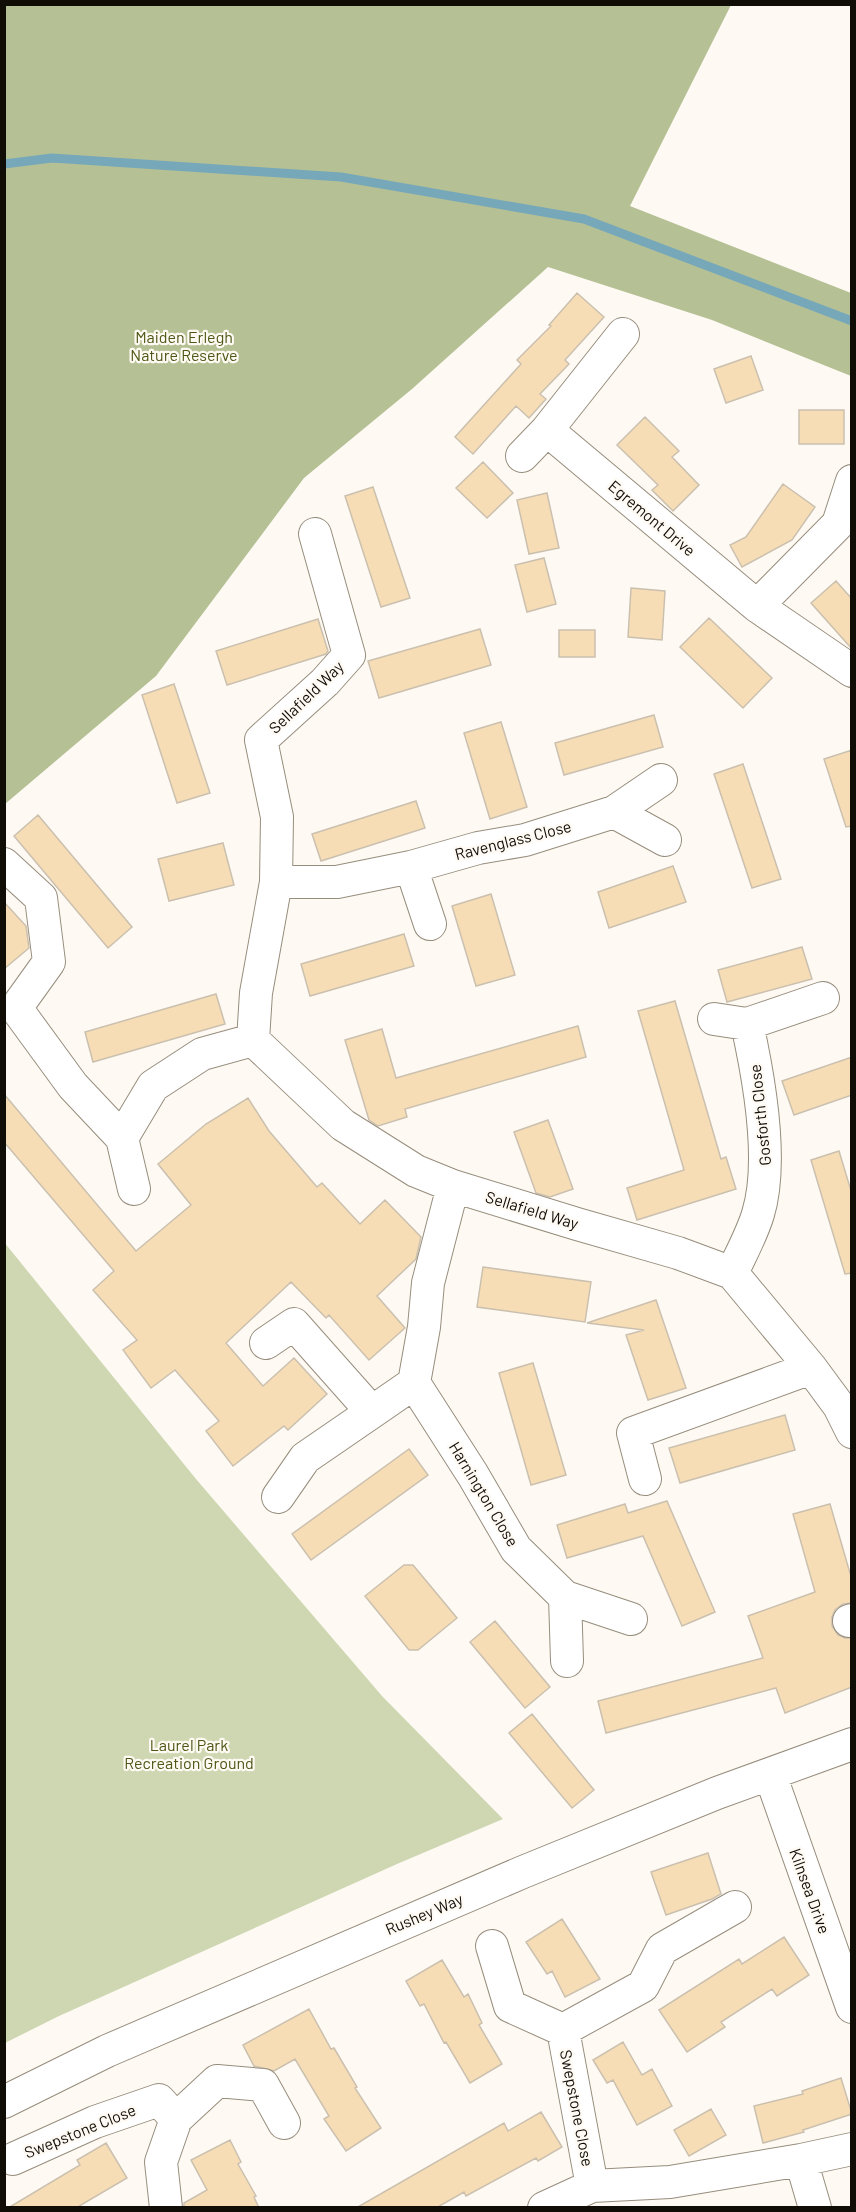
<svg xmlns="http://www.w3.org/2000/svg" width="856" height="2212" font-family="Barlow,sans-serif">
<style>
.green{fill:#ced7b2}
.forest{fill:#b6c095}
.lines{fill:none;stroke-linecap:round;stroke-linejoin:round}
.stream{stroke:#76a8ba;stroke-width:9}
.building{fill:#f6ddb5;stroke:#cbc0af;stroke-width:1.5}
.minor-casing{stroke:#978d7d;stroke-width:34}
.minor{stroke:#fff;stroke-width:32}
.labels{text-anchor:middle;stroke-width:4.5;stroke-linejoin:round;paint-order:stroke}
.park-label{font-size:16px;fill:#4c5715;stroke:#fefaf3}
.street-label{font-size:16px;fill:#100d07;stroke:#fefaf3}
</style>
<rect width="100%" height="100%" fill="#fefaf3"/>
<!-- green -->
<path class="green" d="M 4,1242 L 196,1479 L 382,1696 L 503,1819 L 397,1864 L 59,2016 L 5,2043 Z"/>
<!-- forest -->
<path class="forest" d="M 5,4 L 731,5 L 630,206 L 851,293 L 851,376 L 712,320 L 548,267 L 412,389 L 304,478 L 156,676 L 5,804 Z"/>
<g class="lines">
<!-- stream -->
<path class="stream" d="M 4,164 L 52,158 L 341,177 L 584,219 L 852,321"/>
</g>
<!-- building -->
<path class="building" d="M 577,293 L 604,317 L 565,360 L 569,364 L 540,394 L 546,399 L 529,418 L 516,406 L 473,454 L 455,437 L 521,364 L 517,360 L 551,326 L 549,325 Z
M 751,356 L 763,390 L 726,403 L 714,369 Z
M 799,410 L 844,410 L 844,444 L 799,444 Z
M 645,417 L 679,451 L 672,457 L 699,485 L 673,511 L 652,490 L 658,485 L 617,445 Z
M 483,462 L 513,493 L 487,518 L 456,488 Z
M 783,484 L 815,507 L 792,540 L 742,567 L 730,545 L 746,537 Z
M 373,487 L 410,598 L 381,607 L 345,496 Z
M 547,493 L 559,548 L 529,554 L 517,500 Z
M 544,558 L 556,604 L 527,612 L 515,565 Z
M 836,581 L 852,599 L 852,649 L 811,603 Z
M 631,588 L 665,591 L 662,640 L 628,637 Z
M 709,618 L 772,678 L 743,708 L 680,647 Z
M 318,619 L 328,651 L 326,654 L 227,685 L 216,651 Z
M 480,629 L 491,665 L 379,698 L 368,661 Z
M 559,630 L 595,630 L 595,657 L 559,657 Z
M 174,684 L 210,793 L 177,803 L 142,695 Z
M 654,715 L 663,747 L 564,775 L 555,743 Z
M 501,722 L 527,807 L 490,819 L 464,733 Z
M 852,750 L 852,826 L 846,827 L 824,759 Z
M 743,764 L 781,879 L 752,888 L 714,774 Z
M 416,801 L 425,828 L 321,861 L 312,834 Z
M 38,815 L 132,927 L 108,948 L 14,836 Z
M 223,843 L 234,885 L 169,901 L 158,859 Z
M 673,866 L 686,902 L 609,928 L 598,892 Z
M 491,894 L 515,975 L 476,986 L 452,906 Z
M 4,902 L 26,926 L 29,948 L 4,969 Z
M 404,934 L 414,966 L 310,996 L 301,964 Z
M 802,947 L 812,979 L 727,1002 L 718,970 Z
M 216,994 L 225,1024 L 93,1062 L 85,1032 Z
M 675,1001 L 721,1159 L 726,1157 L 736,1189 L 637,1220 L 627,1188 L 684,1170 L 638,1011 Z
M 578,1026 L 586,1057 L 405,1109 L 407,1117 L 378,1126 L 369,1120 L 345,1040 L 382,1029 L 396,1078 Z
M 852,1057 L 852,1095 L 794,1115 L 782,1081 Z
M 4,1094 L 136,1251 L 191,1205 L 158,1164 L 206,1124 L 248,1098 L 269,1131 L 317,1187 L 322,1183 L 360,1224 L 385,1200 L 421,1237 L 416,1259 L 377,1296 L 405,1328 L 369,1360 L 329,1315 L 326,1318 L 291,1282 L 226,1343 L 263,1386 L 294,1358 L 327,1394 L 288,1430 L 284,1426 L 233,1466 L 206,1431 L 219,1421 L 175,1370 L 151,1388 L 123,1350 L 137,1340 L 93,1290 L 114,1271 L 4,1142 Z
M 548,1120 L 573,1189 L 550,1197 L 536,1193 L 514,1132 Z
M 839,1151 L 852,1194 L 852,1273 L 845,1274 L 811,1160 Z
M 483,1267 L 591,1282 L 585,1322 L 477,1307 Z
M 656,1300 L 686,1388 L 648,1400 L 626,1335 L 644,1330 L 587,1323 Z
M 533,1363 L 566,1475 L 531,1485 L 499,1373 Z
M 785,1415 L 795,1450 L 680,1483 L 669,1448 Z
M 409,1449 L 428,1475 L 311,1560 L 292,1534 Z
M 667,1501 L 715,1612 L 682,1626 L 643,1536 L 567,1558 L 557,1525 L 625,1504 L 628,1513 Z
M 830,1504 L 852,1580 L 852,1603 L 843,1604 L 835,1610 L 832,1617 L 832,1626 L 838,1635 L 845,1638 L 852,1638 L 852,1687 L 785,1713 L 776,1688 L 606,1733 L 598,1701 L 763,1658 L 748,1616 L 815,1592 L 793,1514 Z
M 404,1565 L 413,1565 L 457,1618 L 418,1650 L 409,1650 L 365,1596 Z
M 495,1621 L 550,1687 L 525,1708 L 470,1642 Z
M 532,1714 L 594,1790 L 572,1808 L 509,1733 Z
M 708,1853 L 721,1894 L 712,1899 L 666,1915 L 651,1872 Z
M 562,1919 L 600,1979 L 565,1997 L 552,1971 L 547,1974 L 526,1942 Z
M 784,1937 L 809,1975 L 777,1996 L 772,1989 L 721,2022 L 725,2027 L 687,2052 L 659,2010 L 739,1959 L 742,1964 Z
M 442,1960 L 464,1997 L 468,1994 L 482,2023 L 479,2025 L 502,2064 L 470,2083 L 446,2042 L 444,2043 L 424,2004 L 420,2006 L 406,1981 Z
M 309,2009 L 331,2049 L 334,2048 L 357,2087 L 355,2088 L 381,2128 L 346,2151 L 324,2119 L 329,2116 L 295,2059 L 274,2071 L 254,2066 L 243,2045 Z
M 623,2042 L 642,2075 L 652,2069 L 672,2106 L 637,2125 L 613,2080 L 607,2083 L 593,2060 Z
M 841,2078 L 852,2114 L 803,2130 L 804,2132 L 763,2143 L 754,2106 L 803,2094 L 802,2091 Z
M 711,2109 L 726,2135 L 689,2156 L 674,2130 Z
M 541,2112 L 562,2147 L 538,2161 L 536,2158 L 466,2196 L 464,2192 L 436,2208 L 356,2208 L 504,2123 L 508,2131 Z
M 230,2140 L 241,2162 L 238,2164 L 256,2196 L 254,2197 L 259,2208 L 184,2208 L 184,2203 L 207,2190 L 191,2160 Z
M 106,2143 L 127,2178 L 76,2208 L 8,2208 L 80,2165 L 77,2160 Z"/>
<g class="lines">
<defs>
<path id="minor" d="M 547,430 L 757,606 L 852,671
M 522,456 L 547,430 L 623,334
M 315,534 L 349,655 L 325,682 L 261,740 L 277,817 L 276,882 L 256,993 L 253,1040 L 343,1125 L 416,1171 L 453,1186 L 577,1224 L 678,1253 L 732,1273 L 811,1368 L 839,1406 L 852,1432
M 757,606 L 838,524 L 852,481
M 614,812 L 661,780
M 4,864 L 41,898 L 49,962 L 16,1008 L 73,1086 L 122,1138 L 153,1086 L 202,1054 L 253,1040
M 411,867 L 430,924
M 276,882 L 337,882 L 411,867 L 478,848 L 525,840 L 614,812 L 665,840
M 714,1019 L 747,1024
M 122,1138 L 134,1189
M 453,1186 L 428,1283 L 424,1327 L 414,1383 L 473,1475 L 516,1549 L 565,1597 L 567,1661
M 732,1273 C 741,1254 752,1234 758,1214 C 774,1162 759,1078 747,1024 L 823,998
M 266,1343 L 294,1324 L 372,1412 L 414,1383
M 645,1479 L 633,1433 L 811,1368
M 278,1497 L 305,1458 L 372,1412
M 565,1597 L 631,1619
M 849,1621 L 852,1620
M 770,1774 L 852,2007
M 492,1946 L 510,2006 L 563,2030
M 4,2102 L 107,2051 L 523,1872 L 717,1793 L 852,1744
M 13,2159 L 95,2122 L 159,2100 L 176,2119
M 801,2160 L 815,2208
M 592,2186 L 563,2030 L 643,1986 L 662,1949 L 735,1907
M 166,2208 L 161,2162 L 176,2119 L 217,2081 L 263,2085 L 284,2123
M 544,2208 L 592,2186 L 670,2182 L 801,2160 L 852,2149"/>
</defs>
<!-- minor casing -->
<use href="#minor" class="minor-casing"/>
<!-- minor -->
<use href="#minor" class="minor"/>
</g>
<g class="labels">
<!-- park labels -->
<g class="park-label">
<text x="184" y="343">Maiden Erlegh<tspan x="184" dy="18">Nature Reserve</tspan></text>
<text x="189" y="1751">Laurel Park<tspan x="189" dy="18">Recreation Ground</tspan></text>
</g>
<!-- street labels -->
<g class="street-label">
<text transform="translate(652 518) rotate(40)" y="6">Egremont Drive</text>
<text transform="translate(306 697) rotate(-44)" y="6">Sellafield Way</text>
<text transform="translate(513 840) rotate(-14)" y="6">Ravenglass Close</text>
<text transform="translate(760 1115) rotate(-96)" y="6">Gosforth Close</text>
<text transform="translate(532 1210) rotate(17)" y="6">Sellafield Way</text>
<text transform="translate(484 1494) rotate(59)" y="6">Harnington Close</text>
<text transform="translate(810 1891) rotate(70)" y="6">Kilnsea Drive</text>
<text transform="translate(424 1914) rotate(-23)" y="6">Rushey Way</text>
<text transform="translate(577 2108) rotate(79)" y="6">Swepstone Close</text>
<text transform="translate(80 2131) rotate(-22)" y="6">Swepstone Close</text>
</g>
</g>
<!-- border -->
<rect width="856" height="2212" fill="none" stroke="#100d07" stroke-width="12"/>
</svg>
